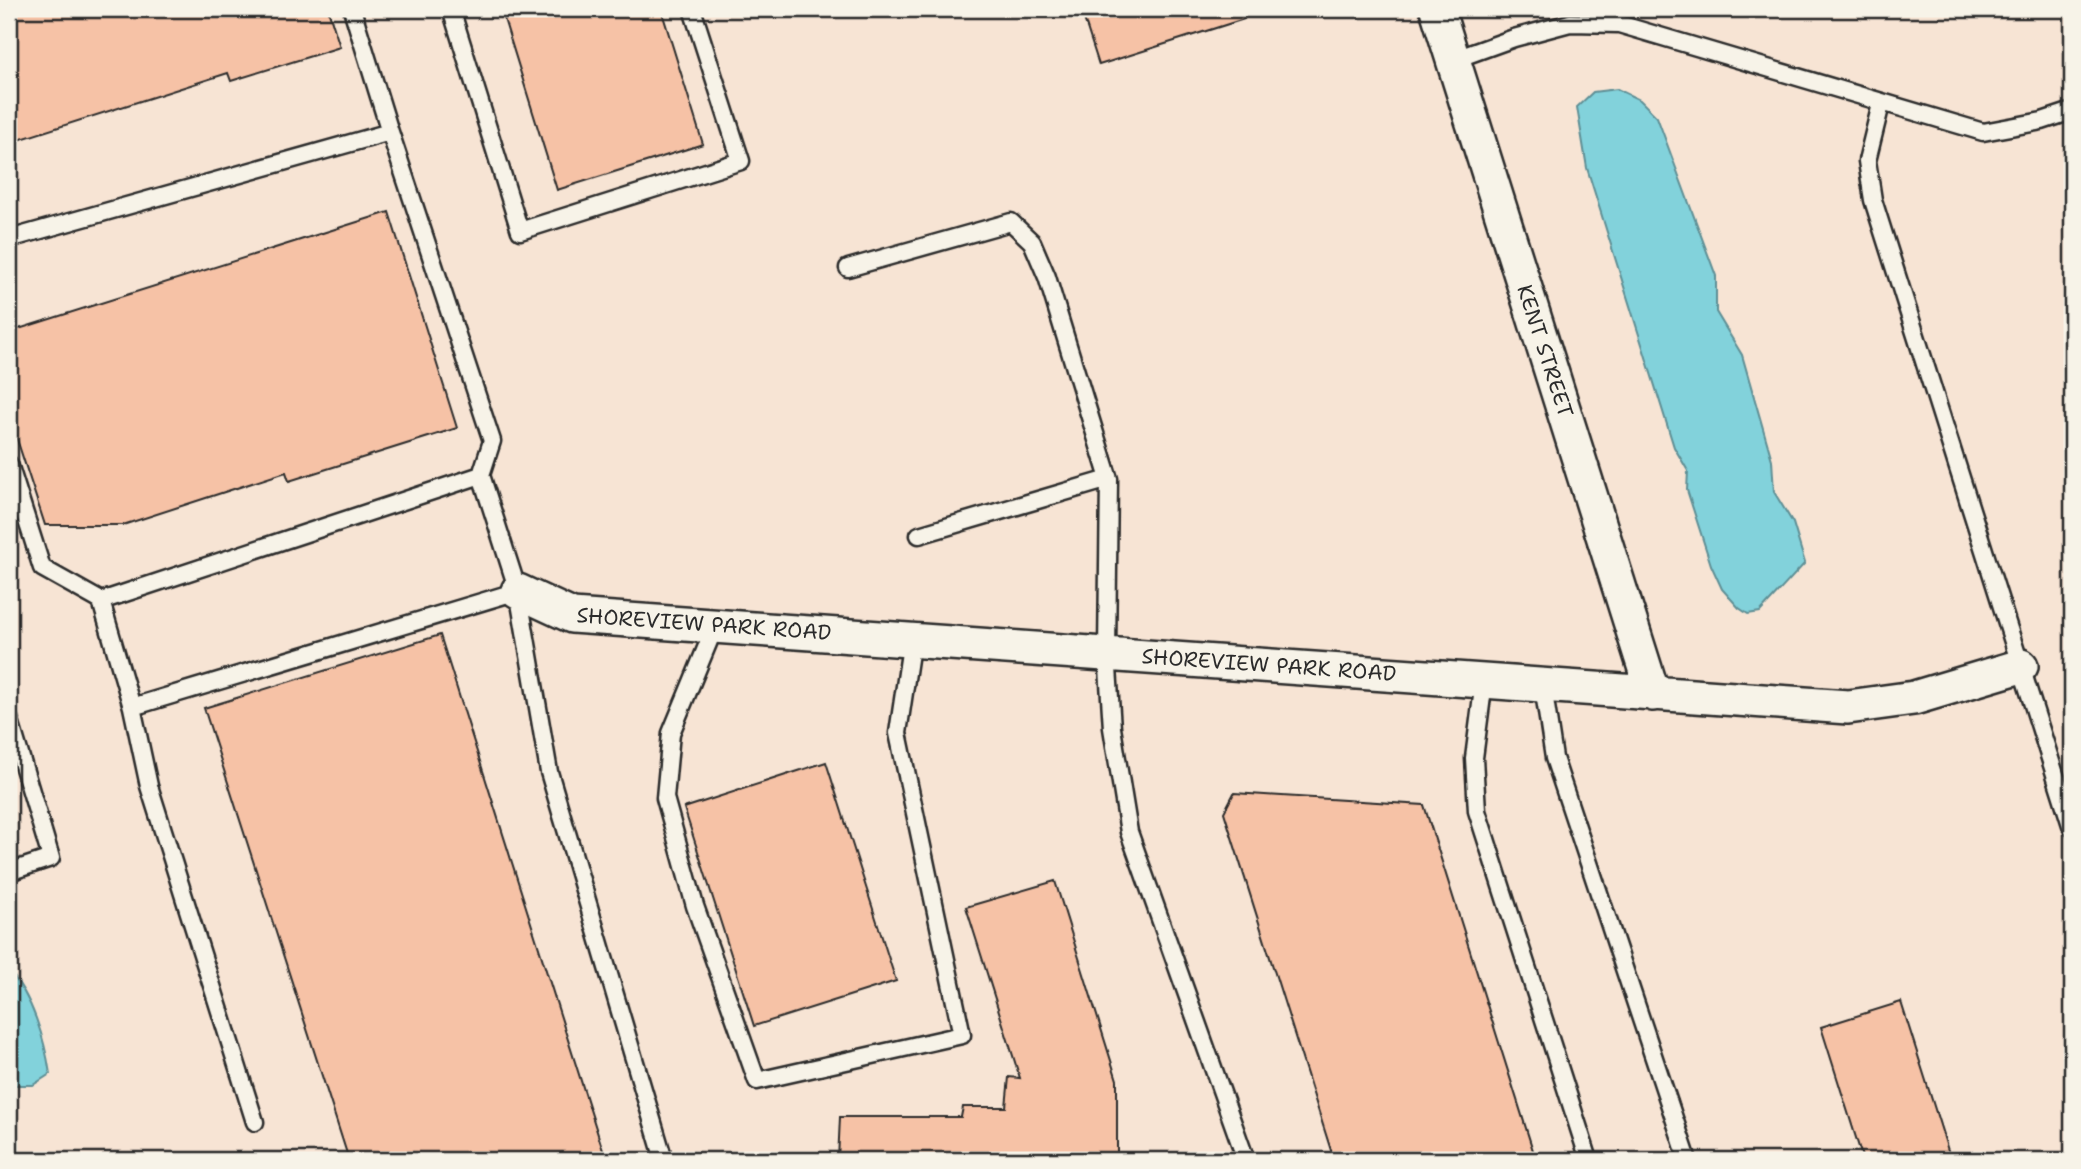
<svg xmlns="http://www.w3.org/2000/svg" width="2081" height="1169" font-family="'Shantell Sans',sans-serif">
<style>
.built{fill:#f7e4d4}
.water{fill:#82d2db;stroke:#5f8f95;stroke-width:2}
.building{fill:#f6c2a6;stroke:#2b2b2b;stroke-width:2}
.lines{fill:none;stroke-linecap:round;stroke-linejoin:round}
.service-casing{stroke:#2b2b2b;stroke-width:21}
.minor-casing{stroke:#2b2b2b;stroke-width:38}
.service{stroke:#f7f3e8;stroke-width:16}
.minor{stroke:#f7f3e8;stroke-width:33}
.labels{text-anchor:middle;stroke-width:5;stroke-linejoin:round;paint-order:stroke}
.street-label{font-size:21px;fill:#2b2b2b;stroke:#f7f3e8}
</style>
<rect width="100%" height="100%" fill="#f7f3e8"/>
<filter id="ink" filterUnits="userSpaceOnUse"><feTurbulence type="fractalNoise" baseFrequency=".0143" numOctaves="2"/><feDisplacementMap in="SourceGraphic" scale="14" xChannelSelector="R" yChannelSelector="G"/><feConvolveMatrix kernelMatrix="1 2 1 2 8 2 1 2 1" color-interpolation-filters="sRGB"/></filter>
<g filter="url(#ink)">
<!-- built -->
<path class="built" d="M 9,9 L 2072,9 L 2072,1160 L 58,1160 L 9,1151 Z"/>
<!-- water -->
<path class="water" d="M 1617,89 L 1640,100 L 1657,117 L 1716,276 L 1716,312 L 1742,355 L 1772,460 L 1774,492 L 1793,523 L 1805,563 L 1760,612 L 1748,614 L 1739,608 L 1722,589 L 1711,565 L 1687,490 L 1688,471 L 1674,447 L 1587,168 L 1577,107 L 1593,92 Z
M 9,971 C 32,996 45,1040 50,1074 L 33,1085 L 9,1085 Z"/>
<!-- building -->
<path class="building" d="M 9,9 L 328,9 L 340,47 L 231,81 L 228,73 L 9,143 Z
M 501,9 L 661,9 L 703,144 L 557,190 Z
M 1081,9 L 1240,9 L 1244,19 L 1099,65 Z
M 389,212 L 457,428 L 289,481 L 286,472 L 123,525 L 45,525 L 9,415 L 9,332 Z
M 440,635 L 606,1160 L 349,1160 L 204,708 Z
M 826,762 L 896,981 L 754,1026 L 684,808 Z
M 1234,793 L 1424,805 L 1536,1160 L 1334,1160 L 1224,812 Z
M 1055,881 L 1117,1080 L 1117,1160 L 838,1160 L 840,1117 L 961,1117 L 963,1107 L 1006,1107 L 1009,1077 L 1020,1078 L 966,907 Z
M 1901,1002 L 1951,1160 L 1863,1160 L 1821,1027 Z"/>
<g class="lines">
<defs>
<path id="service" d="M 352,9 L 390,132
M 451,9 L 520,231 L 741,161 L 692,9
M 1453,60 L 1514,38 L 1570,23 L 1619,24 L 1983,132 L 2042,121 L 2072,111
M 1881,104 L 1867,161 L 1873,200 L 2072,828
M 9,239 L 390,132 L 492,441 L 481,475
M 848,268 L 1011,222 L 1032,242 L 1047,277 L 1109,479 L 1107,653 L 1112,728 L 1129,832 L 1246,1160
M 9,464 L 42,568 L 101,601
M 919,535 L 1109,479
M 518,591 L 132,707 L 101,601 L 481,475 L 518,591 L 549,772 L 664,1160
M 716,624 L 671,733 L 665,798 L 695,906 L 757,1081 L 962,1035 L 898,733 L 912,639
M 1484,681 L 1474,758 L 1477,811 L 1589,1160
M 1543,686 L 1554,758 L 1688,1160
M 132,707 L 149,786 L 255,1122
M 9,718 L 51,858 L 9,872"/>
<path id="minor" d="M 1437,9 L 1653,694
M 518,591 L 572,616 L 1848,707 L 1914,698 L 2021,666"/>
</defs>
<!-- service casing -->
<use href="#service" class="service-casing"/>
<!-- minor casing -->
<use href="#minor" class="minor-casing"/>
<!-- service -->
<use href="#service" class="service"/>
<!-- minor -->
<use href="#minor" class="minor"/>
</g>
</g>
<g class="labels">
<!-- street labels -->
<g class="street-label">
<text transform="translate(1545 351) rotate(72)" y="7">KENT STREET</text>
<text transform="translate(704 624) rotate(4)" y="7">SHOREVIEW PARK ROAD</text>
<text transform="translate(1269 665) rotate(4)" y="7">SHOREVIEW PARK ROAD</text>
</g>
</g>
<!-- margin -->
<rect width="2081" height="1169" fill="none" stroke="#f7f3e8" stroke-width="35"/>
<rect x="18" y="18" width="2046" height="1134" fill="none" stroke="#2b2b2b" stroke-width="2.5" filter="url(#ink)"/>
</svg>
